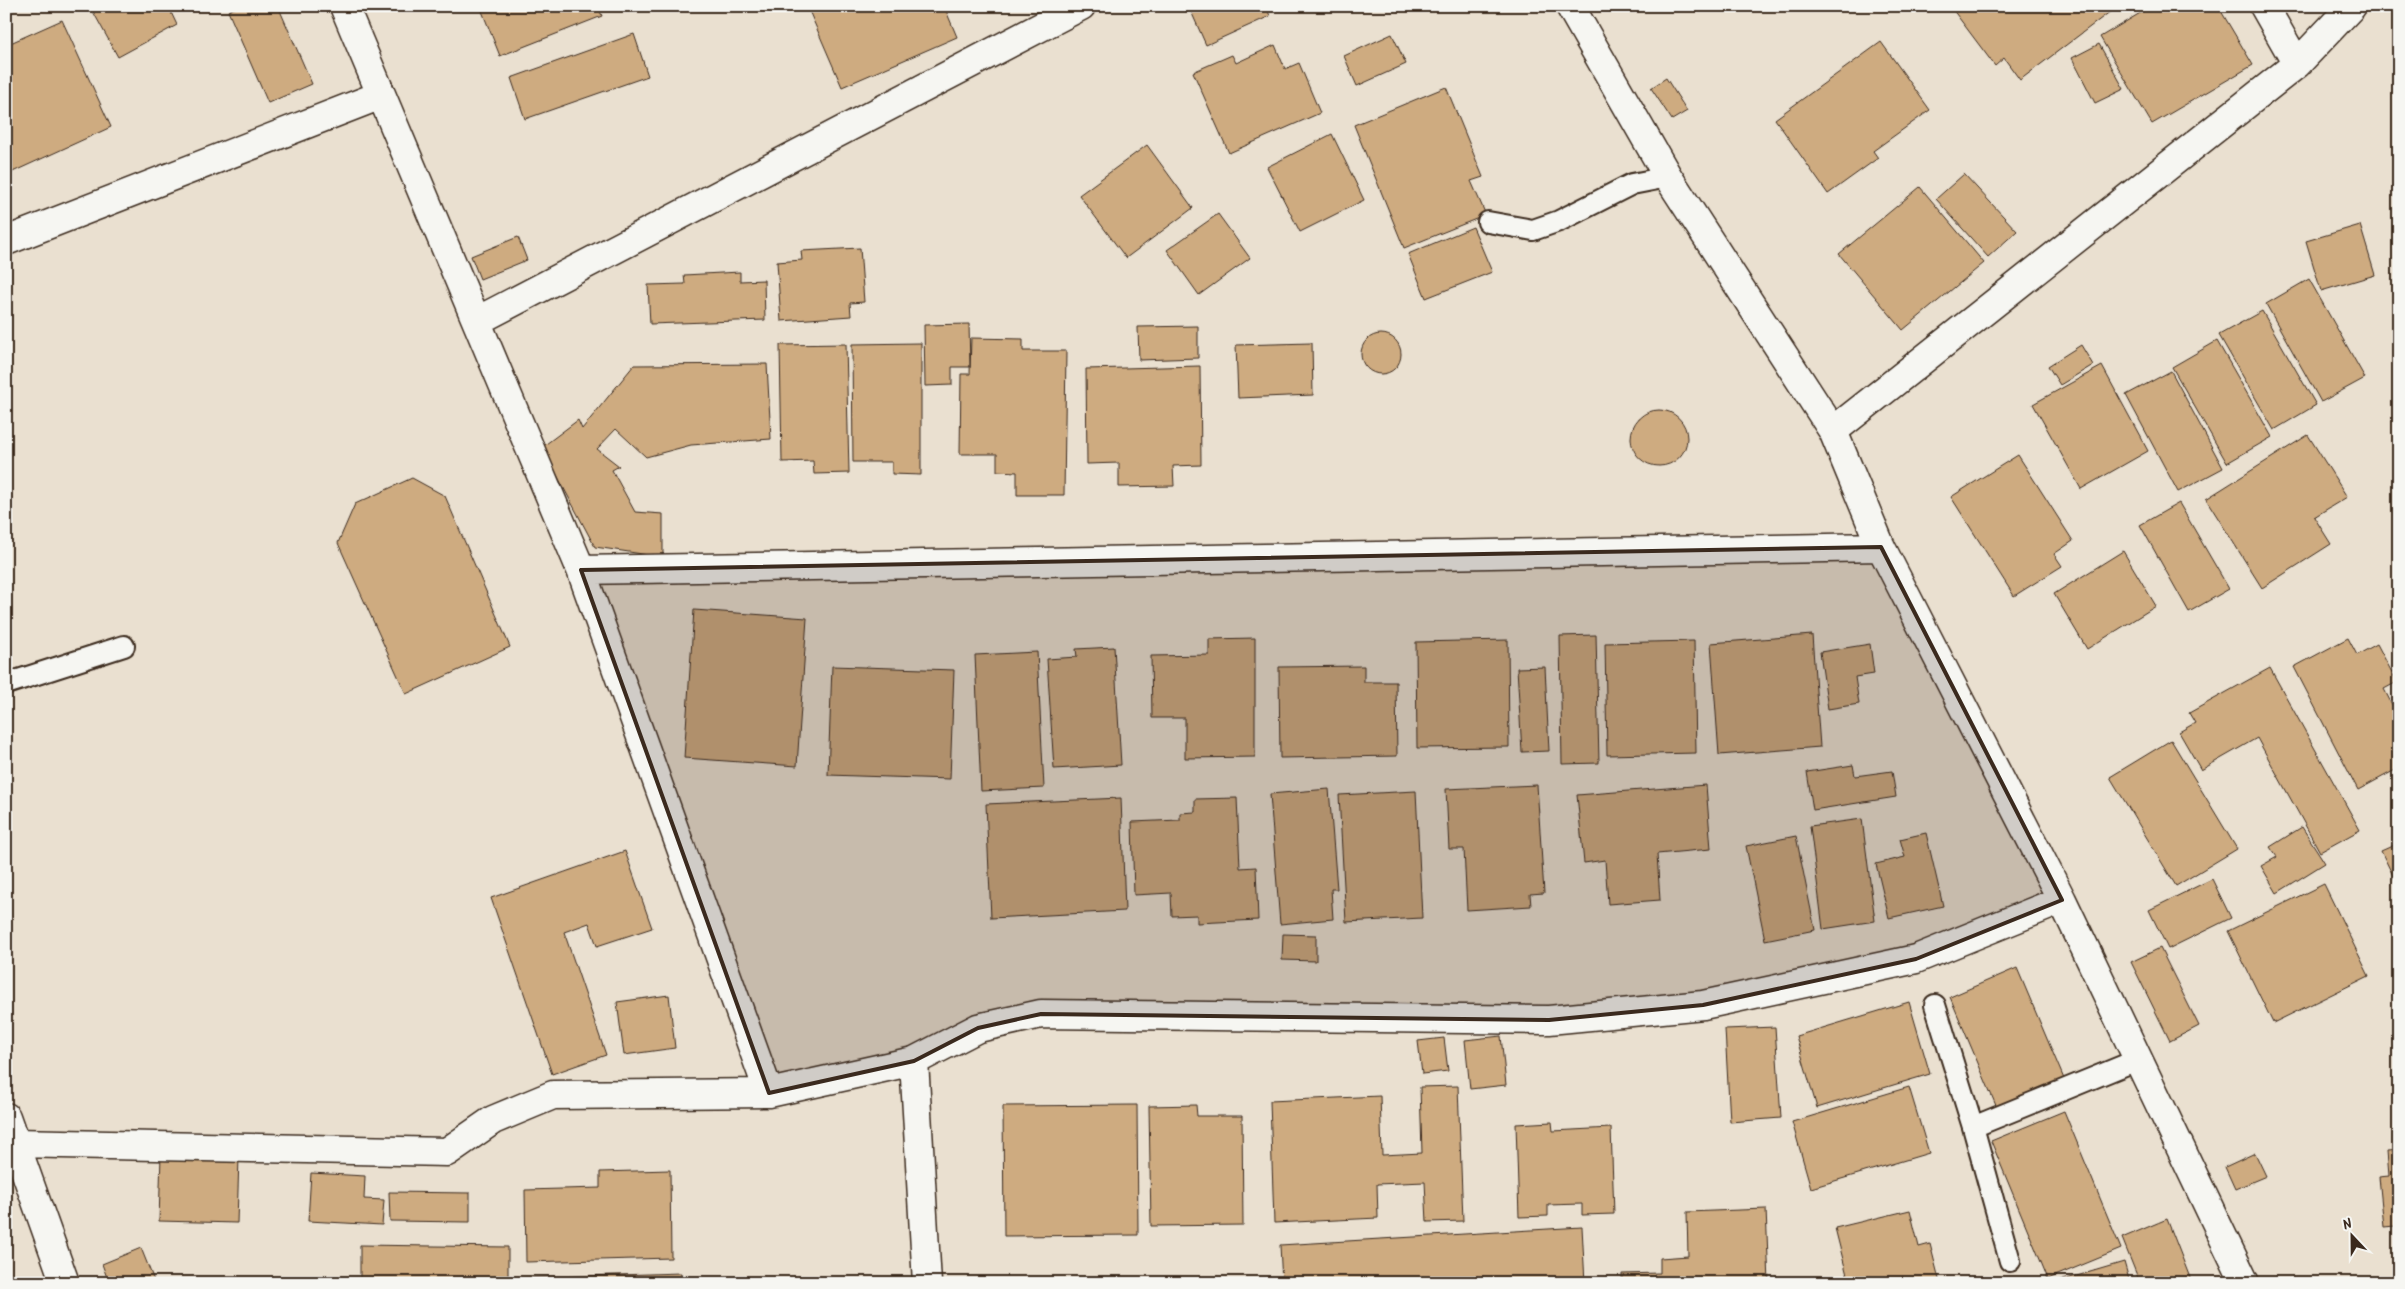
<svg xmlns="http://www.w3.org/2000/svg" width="2405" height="1289" font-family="Kalam,sans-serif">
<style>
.building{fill:#ceab80;stroke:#3b2a1e}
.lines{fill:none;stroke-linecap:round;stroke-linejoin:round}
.service-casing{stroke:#3b2a1e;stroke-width:24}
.minor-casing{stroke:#3b2a1e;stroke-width:31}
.service{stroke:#f6f6f2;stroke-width:20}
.minor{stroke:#f6f6f2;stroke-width:28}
.marked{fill:#3b2a1e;fill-opacity:0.2;stroke:#3b2a1e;stroke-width:4;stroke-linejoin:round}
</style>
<rect width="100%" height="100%" fill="#eae0d0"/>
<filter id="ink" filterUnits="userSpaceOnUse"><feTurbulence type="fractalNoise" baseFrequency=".02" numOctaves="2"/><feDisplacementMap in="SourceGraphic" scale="10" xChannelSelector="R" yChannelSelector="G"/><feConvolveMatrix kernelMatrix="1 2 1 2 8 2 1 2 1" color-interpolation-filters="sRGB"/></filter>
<g filter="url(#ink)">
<!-- building -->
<path class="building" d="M 90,6 L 168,6 L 177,25 L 118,57 Z
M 239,6 L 278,6 L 312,84 L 268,103 L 228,11 Z
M 480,6 L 598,6 L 602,16 L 500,56 Z
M 807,6 L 944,6 L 957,37 L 842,87 Z
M 1195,6 L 1266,6 L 1270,16 L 1206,45 L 1190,9 Z
M 1950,6 L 2107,6 L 2111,11 L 2020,80 L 2004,58 L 1995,66 Z
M 2152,6 L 2218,6 L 2253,65 L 2152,124 L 2100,37 Z
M 62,20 L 111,127 L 6,175 L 6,45 Z
M 634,34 L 648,76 L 525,119 L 511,78 Z
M 1392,34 L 1406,64 L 1357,86 L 1344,56 Z
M 1881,42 L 1930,110 L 1873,151 L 1878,158 L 1828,194 L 1775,119 Z
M 2099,44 L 2124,89 L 2095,103 L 2072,58 Z
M 1275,45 L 1285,69 L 1299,63 L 1320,113 L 1229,153 L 1193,72 L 1232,55 L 1236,63 Z
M 1666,78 L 1687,111 L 1672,120 L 1651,88 Z
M 2399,80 L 2399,95 L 2394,82 Z
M 1446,87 L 1483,177 L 1471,181 L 1486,215 L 1404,248 L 1354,125 Z
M 1332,134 L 1364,200 L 1300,232 L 1267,167 Z
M 1147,145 L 1193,208 L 1126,258 L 1079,195 Z
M 1964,174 L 2017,231 L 1988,257 L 1936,199 Z
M 6,181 L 10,191 L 6,193 Z
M 1920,187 L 1984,263 L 1903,330 L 1839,254 Z
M 1218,214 L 1250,258 L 1199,295 L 1167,250 Z
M 2360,225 L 2375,275 L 2321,291 L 2306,241 Z
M 1473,227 L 1492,272 L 1426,298 L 1408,254 Z
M 518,237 L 527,260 L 480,279 L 471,256 Z
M 860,248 L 864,302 L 850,303 L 851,316 L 781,321 L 777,262 L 802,260 L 801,251 Z
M 740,272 L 740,281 L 764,280 L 765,320 L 650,324 L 648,285 L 685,284 L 684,275 Z
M 2309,279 L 2365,378 L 2321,402 L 2266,304 Z
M 2262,311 L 2316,405 L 2274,430 L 2219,335 Z
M 969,324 L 970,367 L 952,367 L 952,385 L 925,386 L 924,325 Z
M 1198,326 L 1198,358 L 1139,360 L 1138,327 Z
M1361 354a20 20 0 1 1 40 0a20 20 0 1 1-40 0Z
M 971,338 L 1023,339 L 1023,351 L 1066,351 L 1064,495 L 1017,495 L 1017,472 L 997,471 L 997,454 L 960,454 L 961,374 L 970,374 Z
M 2217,341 L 2272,437 L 2227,463 L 2172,367 Z
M 921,343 L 921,475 L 892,474 L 892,462 L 853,462 L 852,344 Z
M 1312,343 L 1313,395 L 1238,398 L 1236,345 Z
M 846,344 L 849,473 L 814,474 L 813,461 L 782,462 L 780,345 Z
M 2081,345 L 2093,365 L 2060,385 L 2048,366 Z
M 767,364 L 771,439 L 691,445 L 646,457 L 616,429 L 597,449 L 619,466 L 612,470 L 635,512 L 663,514 L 663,557 L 595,547 L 542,447 L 578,420 L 582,429 L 634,365 Z
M 1200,366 L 1201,465 L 1173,466 L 1174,486 L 1119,487 L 1119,463 L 1087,464 L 1086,369 Z
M 2102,366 L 2148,451 L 2081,489 L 2033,404 Z
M 2171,371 L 2223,468 L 2178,492 L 2126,395 Z
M1631 438a28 28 0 1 1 56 0a28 28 0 1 1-56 0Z
M 2308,435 L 2347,497 L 2314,517 L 2331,544 L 2262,588 L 2206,499 Z
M 2018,455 L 2073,541 L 2054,554 L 2062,566 L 2014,596 L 1951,497 Z
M 412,478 L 445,496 L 510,647 L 406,694 L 338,543 L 355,504 Z
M 2179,503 L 2229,589 L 2189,612 L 2140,525 Z
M 2123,551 L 2156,606 L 2087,649 L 2054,594 Z
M 694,610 L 807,618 L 797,766 L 684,758 Z
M 1596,635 L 1599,763 L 1562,764 L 1560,636 Z
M 1812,635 L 1820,747 L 1719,755 L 1711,643 Z
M 1255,638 L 1255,757 L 1185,758 L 1185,718 L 1152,718 L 1151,656 L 1209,655 L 1209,639 Z
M 2348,638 L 2357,655 L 2377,644 L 2397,682 L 2384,689 L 2399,718 L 2399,768 L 2358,790 L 2294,667 Z
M 1508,640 L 1509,747 L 1417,748 L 1416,642 Z
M 1694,641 L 1696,753 L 1607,755 L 1605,643 Z
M 1870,644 L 1874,674 L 1855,677 L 1859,704 L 1828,709 L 1820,652 Z
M 1114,647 L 1121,765 L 1054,769 L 1047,659 L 1077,657 L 1076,649 Z
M 1037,652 L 1044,788 L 981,791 L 975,655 Z
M 832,666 L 954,670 L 950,779 L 828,775 Z
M 1364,666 L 1364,682 L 1396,682 L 1397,756 L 1280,758 L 1279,667 Z
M 1545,667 L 1549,751 L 1522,752 L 1517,668 Z
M 2270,668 L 2360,830 L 2320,852 L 2257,738 L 2201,770 L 2179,732 L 2195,723 L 2189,713 Z
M 2171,740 L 2237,849 L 2176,886 L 2110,777 Z
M 1853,765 L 1855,776 L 1892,771 L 1896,797 L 1813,810 L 1807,772 Z
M 1537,785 L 1544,893 L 1530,894 L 1531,906 L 1467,910 L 1464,849 L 1449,849 L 1446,789 Z
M 1706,785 L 1711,849 L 1657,854 L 1660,900 L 1608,904 L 1605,860 L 1584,863 L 1577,795 Z
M 1329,789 L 1337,889 L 1331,889 L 1333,919 L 1280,924 L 1270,794 Z
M 1416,791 L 1422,918 L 1346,922 L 1339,795 Z
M 1121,798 L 1125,911 L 991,918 L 986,804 Z
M 1237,798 L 1240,868 L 1256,867 L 1258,920 L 1197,923 L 1197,915 L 1172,916 L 1171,893 L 1134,895 L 1132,822 L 1180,820 L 1180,813 L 1195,812 L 1195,799 Z
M 1862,819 L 1875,921 L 1823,929 L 1810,826 Z
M 2302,827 L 2325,863 L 2277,893 L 2261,866 L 2277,857 L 2270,847 Z
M 1926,833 L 1943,906 L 1889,918 L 1876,864 L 1905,857 L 1900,839 Z
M 1796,836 L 1815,930 L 1765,940 L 1746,846 Z
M 2399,843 L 2399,888 L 2381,851 Z
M 625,851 L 652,928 L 597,946 L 589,923 L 564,932 L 606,1055 L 552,1074 L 491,898 Z
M 2212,879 L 2231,918 L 2168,949 L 2149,910 Z
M 2324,884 L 2369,976 L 2273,1023 L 2228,931 Z
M 1283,934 L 1316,935 L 1316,961 L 1282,960 Z
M 2160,948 L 2199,1026 L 2170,1041 L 2131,962 Z
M 2017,968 L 2064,1079 L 1997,1108 L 1950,997 Z
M 669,995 L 675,1048 L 624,1055 L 617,1002 Z
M 1909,1002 L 1930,1074 L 1817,1108 L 1796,1036 Z
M 1775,1027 L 1781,1118 L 1730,1122 L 1725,1029 Z
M 1501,1036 L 1506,1085 L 1470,1089 L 1465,1040 Z
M 1444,1038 L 1448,1071 L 1422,1074 L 1418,1041 Z
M 1458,1086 L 1463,1221 L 1427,1222 L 1425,1182 L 1377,1184 L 1378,1218 L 1274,1223 L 1270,1101 L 1380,1096 L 1382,1155 L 1422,1153 L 1420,1087 Z
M 1909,1087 L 1929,1153 L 1811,1188 L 1792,1122 Z
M 1137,1105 L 1138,1235 L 1004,1236 L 1003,1106 Z
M 1196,1105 L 1197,1116 L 1242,1116 L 1243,1225 L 1151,1226 L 1149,1106 Z
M 2064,1111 L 2121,1249 L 2048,1279 L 1991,1141 Z
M 1552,1122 L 1553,1131 L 1611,1128 L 1614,1214 L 1582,1215 L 1582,1204 L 1548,1205 L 1548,1216 L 1519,1217 L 1516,1124 Z
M 2399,1150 L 2399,1263 L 2395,1226 L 2384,1227 L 2379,1177 L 2389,1176 L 2387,1151 Z
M 2255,1153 L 2266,1176 L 2235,1189 L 2225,1167 Z
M 161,1155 L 239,1157 L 237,1223 L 159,1221 Z
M 670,1170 L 671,1258 L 526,1262 L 525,1190 L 600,1188 L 600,1172 Z
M 311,1173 L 365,1176 L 364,1199 L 384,1200 L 382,1225 L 308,1221 Z
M 389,1192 L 470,1193 L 470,1222 L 390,1221 Z
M 1766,1209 L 1769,1283 L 1622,1283 L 1622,1274 L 1660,1273 L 1660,1258 L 1688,1256 L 1687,1212 Z
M 1910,1210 L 1919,1247 L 1930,1244 L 1940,1283 L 1849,1283 L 1835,1228 Z
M 2167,1219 L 2192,1283 L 2140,1283 L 2122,1238 Z
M 1582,1227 L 1585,1283 L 1282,1283 L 1280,1245 Z
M 360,1245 L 508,1247 L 508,1283 L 360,1283 Z
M 141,1248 L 155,1283 L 109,1283 L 102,1264 Z
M 2124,1262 L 2130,1283 L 2053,1283 Z
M 681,1273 L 681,1283 L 520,1283 L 520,1278 Z
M 1127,1278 L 1127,1283 L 1065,1283 Z"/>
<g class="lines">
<defs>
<path id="service" d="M 1488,222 L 1533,230 L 1559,221 L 1632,184 L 1668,177
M 6,684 L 124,646
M 1935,1005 L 1973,1127 L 2010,1261
M 1973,1127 L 2137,1060"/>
<path id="minor" d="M 344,6 L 581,570 L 769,1093
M 1570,6 L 1668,177 L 1833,431 L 1881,547 L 2062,900 L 2245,1283
M 2264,6 L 2297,64
M 6,241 L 381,95
M 477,321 L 1081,6
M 1833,431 L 2297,64 L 2352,6
M 581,570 L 1881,547
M 6,1117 L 65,1283
M 15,1143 L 447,1152 L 493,1120 L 553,1095 L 769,1093 L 914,1061
M 927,1283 L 914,1061 L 978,1028 L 1041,1014 L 1549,1020 L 1703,1005 L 1916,959 L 2062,900"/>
</defs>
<!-- service casing -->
<use href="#service" class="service-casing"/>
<!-- minor casing -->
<use href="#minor" class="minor-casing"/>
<!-- service -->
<use href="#service" class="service"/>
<!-- minor -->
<use href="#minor" class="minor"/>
</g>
</g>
<!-- marked area -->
<path class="marked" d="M 1881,547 L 2062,900 L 1916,959 L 1703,1005 L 1549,1020 L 1041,1014 L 978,1028 L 914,1061 L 769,1093 L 581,570 Z"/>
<!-- margin -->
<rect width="2405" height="1289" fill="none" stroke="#f6f6f2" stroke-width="25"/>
<rect x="12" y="12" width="2380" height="1264" fill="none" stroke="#3b2a1e" stroke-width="2" filter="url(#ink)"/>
<!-- north arrow -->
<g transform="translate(2352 1236) rotate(338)" stroke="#f6f6f2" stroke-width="4" paint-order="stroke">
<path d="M0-4L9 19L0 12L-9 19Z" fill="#3b2a1e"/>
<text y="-8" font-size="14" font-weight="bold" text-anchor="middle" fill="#3b2a1e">N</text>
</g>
</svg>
